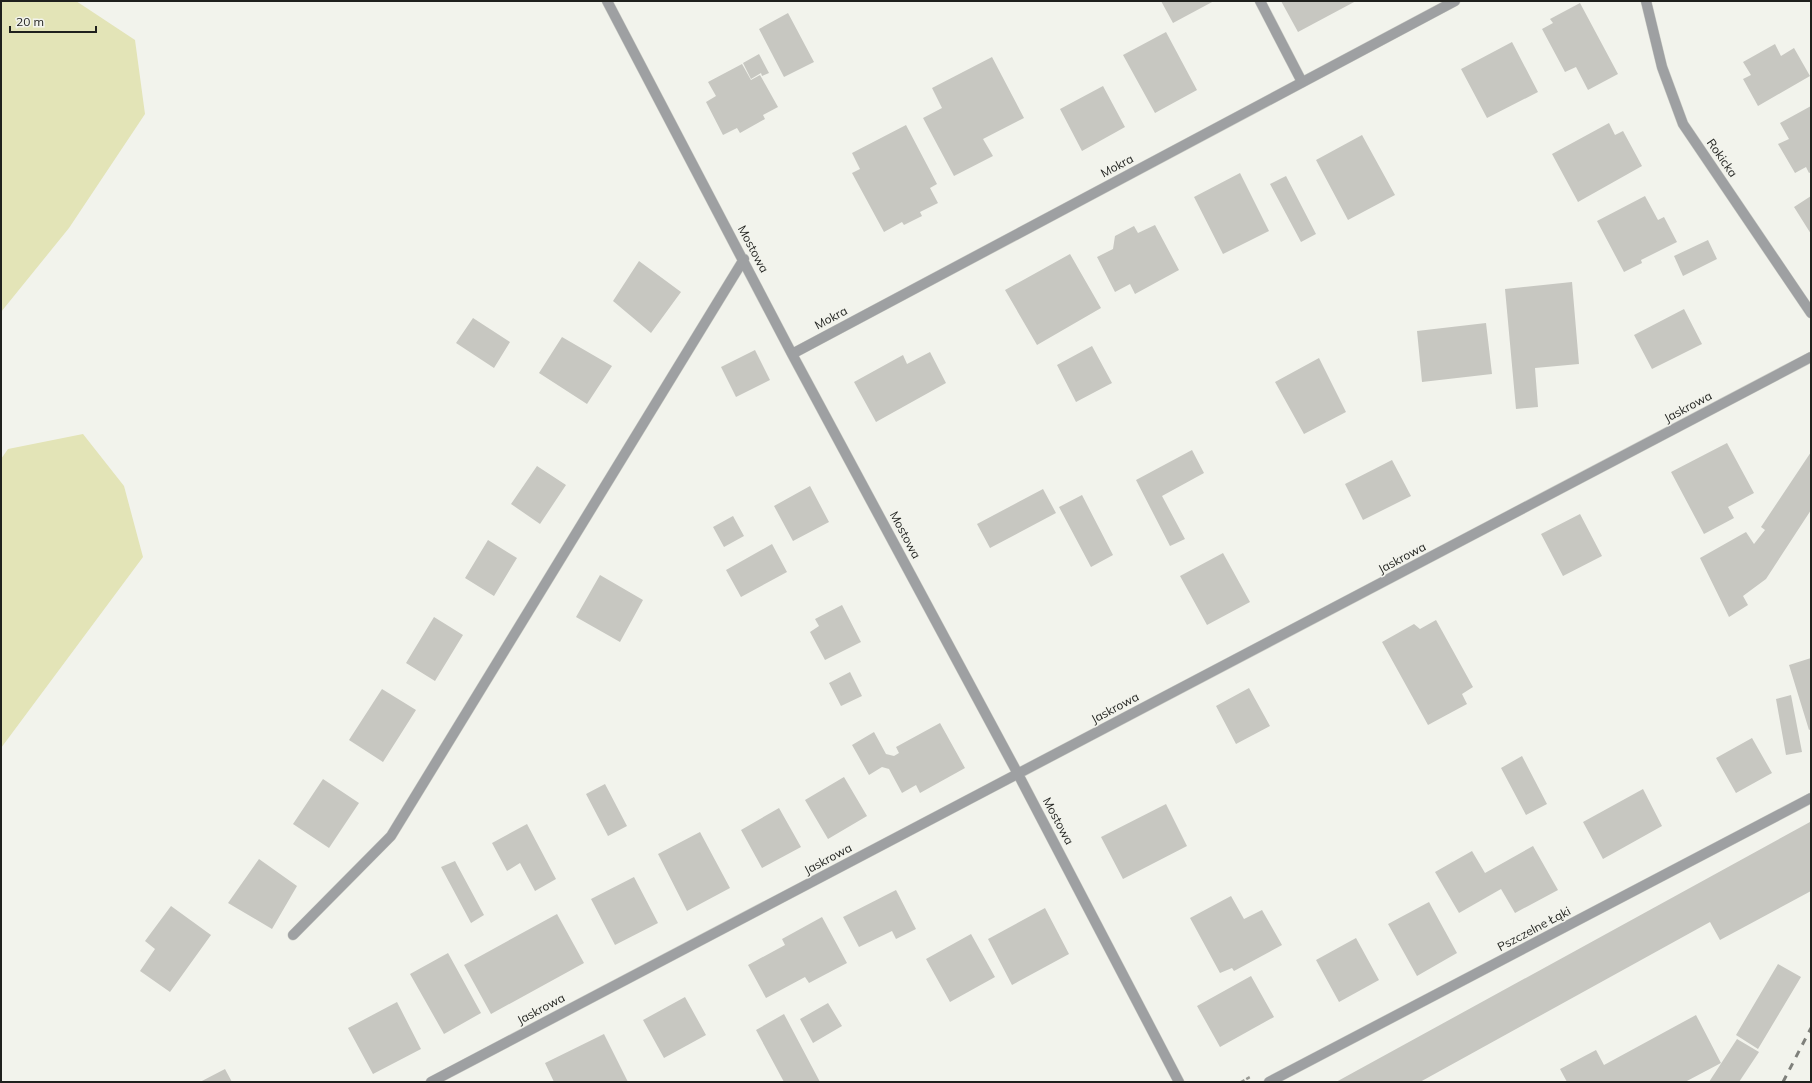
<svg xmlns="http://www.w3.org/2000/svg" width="1812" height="1083" font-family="Mulish,sans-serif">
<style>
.green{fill:#e3e4b7}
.building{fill:#c7c7c1}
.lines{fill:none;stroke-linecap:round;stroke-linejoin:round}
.service-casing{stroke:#cccdc7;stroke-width:11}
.minor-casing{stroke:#cccdc7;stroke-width:11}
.path{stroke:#9b9c96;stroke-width:2.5;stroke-dasharray:4 2;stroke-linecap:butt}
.service{stroke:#9ea0a2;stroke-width:10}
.minor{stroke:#9ea0a2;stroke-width:10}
.rail{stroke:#7f807b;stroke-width:3;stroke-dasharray:7 7;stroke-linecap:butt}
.labels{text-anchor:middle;stroke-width:3.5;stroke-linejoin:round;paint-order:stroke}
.street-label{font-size:12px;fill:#1f201d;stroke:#f2f3ec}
</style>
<rect width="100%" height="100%" fill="#f2f3ec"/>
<!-- green -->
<path class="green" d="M 1,1 L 76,1 L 135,40 L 145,114 L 69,228 L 1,312 Z
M 83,434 L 124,486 L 143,557 L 1,748 L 1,459 L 8,449 Z"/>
<!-- building -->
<path class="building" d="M 1161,1 L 1214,1 L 1173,23 Z
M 1281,1 L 1356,1 L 1298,32 Z
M 1580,3 L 1618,74 L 1588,90 L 1576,67 L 1565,72 L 1542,29 L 1553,23 L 1550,19 Z
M 788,13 L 814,62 L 784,77 L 759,29 Z
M 1166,32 L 1197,90 L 1155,113 L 1123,55 Z
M 1512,42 L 1538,92 L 1487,118 L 1461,69 Z
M 1775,44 L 1781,56 L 1794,48 L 1810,76 L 1758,106 L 1743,79 L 1751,75 L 1743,62 Z
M 759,54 L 769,73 L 762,76 L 761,73 L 751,79 L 743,63 Z
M 992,57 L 1024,118 L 983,139 L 993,156 L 954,176 L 923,118 L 942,108 L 932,88 Z
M 742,64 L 751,80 L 760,75 L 778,107 L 763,115 L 765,119 L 740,133 L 737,128 L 723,135 L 706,102 L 716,96 L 708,82 Z
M 1103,86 L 1125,127 L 1082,151 L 1060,109 Z
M 1811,106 L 1811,172 L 1809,173 L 1806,167 L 1795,173 L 1778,144 L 1789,139 L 1780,123 Z
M 1609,123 L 1615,135 L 1623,131 L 1642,166 L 1578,202 L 1552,154 Z
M 906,125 L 937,184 L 930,188 L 938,203 L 920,212 L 922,216 L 904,225 L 902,222 L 884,232 L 852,173 L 860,169 L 852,153 Z
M 1362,135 L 1395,195 L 1348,220 L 1316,160 Z
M 1240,173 L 1269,231 L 1223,254 L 1194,197 Z
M 1286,176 L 1316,234 L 1301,242 L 1270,184 Z
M 1645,196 L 1658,220 L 1664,217 L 1677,242 L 1641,260 L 1642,263 L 1624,272 L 1597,221 Z
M 1811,196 L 1811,234 L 1794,207 Z
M 1155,225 L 1179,270 L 1135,294 L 1130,284 L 1115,292 L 1097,257 L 1113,249 L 1115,236 L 1134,226 L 1138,233 Z
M 1708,240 L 1717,259 L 1683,276 L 1674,256 Z
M 1070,254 L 1101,308 L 1037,345 L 1005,290 Z
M 639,261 L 681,292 L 651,333 L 613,301 Z
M 1572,282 L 1579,364 L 1535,368 L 1538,407 L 1516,409 L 1505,289 Z
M 1684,309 L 1702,344 L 1652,369 L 1634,335 Z
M 473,318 L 510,342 L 494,368 L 456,343 Z
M 1486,323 L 1492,374 L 1422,382 L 1417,331 Z
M 562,337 L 612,366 L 587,404 L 539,373 Z
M 1092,346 L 1112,383 L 1076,402 L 1057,365 Z
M 755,350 L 770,380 L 736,397 L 721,367 Z
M 930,352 L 946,383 L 876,422 L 854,382 L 903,355 L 907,364 Z
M 1319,358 L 1346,412 L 1304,434 L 1275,382 Z
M 1727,443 L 1754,493 L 1728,507 L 1734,518 L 1704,534 L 1671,472 Z
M 1192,450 L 1204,473 L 1162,496 L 1185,539 L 1170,546 L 1136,480 Z
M 1811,452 L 1811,510 L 1766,579 L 1743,596 L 1748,605 L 1729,617 L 1700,558 L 1746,532 L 1754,544 L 1765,530 L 1761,527 Z
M 1392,460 L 1411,496 L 1363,520 L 1345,484 Z
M 537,466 L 566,485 L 540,524 L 511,504 Z
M 810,486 L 829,522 L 793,541 L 774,506 Z
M 1043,489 L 1056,513 L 990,548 L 977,524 Z
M 1082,495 L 1113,555 L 1091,567 L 1059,507 Z
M 1580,514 L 1602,556 L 1563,576 L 1541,534 Z
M 733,516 L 744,536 L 724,547 L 713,527 Z
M 488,540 L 517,558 L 494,596 L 465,578 Z
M 772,544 L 787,572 L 741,597 L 726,570 Z
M 1223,553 L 1250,602 L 1207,625 L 1180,576 Z
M 600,575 L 643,600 L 620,642 L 576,617 Z
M 842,605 L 861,642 L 825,660 L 810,632 L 819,626 L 815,619 Z
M 434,617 L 463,635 L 435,681 L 406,663 Z
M 1436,620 L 1473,687 L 1462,694 L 1467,704 L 1428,725 L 1382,642 L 1414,624 L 1420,629 Z
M 1811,658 L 1811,729 L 1809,730 L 1789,665 Z
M 850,672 L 862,696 L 841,706 L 829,683 Z
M 1249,688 L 1270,726 L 1236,744 L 1216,706 Z
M 382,689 L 416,710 L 383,762 L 349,740 Z
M 1791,695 L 1802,752 L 1786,755 L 1776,699 Z
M 940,723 L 965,768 L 920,793 L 916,785 L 902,793 L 889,769 L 882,767 L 869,775 L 852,745 L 874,732 L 886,754 L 894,756 L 899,753 L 896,747 Z
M 1752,738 L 1772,773 L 1736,793 L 1716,758 Z
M 1522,756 L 1547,804 L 1526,815 L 1501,768 Z
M 844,777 L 867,816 L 828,839 L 805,800 Z
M 323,779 L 359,803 L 329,848 L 293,824 Z
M 605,784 L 627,826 L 608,836 L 586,794 Z
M 1643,789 L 1662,826 L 1603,859 L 1583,822 Z
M 1166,804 L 1187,846 L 1123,879 L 1101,837 Z
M 779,808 L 801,847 L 762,868 L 741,830 Z
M 1810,822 L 1811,891 L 1720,940 L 1710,922 L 1420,1082 L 1336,1082 Z
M 527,824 L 556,879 L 535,891 L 520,863 L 507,871 L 492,843 Z
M 700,832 L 730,888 L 687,911 L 658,854 Z
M 1533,846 L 1558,890 L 1515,913 L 1501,889 L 1459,913 L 1435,872 L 1472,851 L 1485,873 Z
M 259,859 L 297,886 L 272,929 L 228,903 Z
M 455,861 L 484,915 L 471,923 L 441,867 Z
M 634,877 L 658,923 L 615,945 L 591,899 Z
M 896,890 L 916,929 L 896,939 L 892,931 L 859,947 L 843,917 Z
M 1231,896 L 1244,919 L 1262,910 L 1282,945 L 1234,971 L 1232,968 L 1220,973 L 1190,918 Z
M 1429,902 L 1457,953 L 1417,976 L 1388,924 Z
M 171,906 L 211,935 L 170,992 L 140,971 L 155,949 L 145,941 Z
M 1045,908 L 1069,954 L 1012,985 L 988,939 Z
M 557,914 L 584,963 L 491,1014 L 464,965 Z
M 822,917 L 847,963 L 809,983 L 805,977 L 766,998 L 748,965 L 785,945 L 782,939 Z
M 971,934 L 995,977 L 950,1002 L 926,959 Z
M 1356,938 L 1379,980 L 1339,1002 L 1316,960 Z
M 448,953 L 481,1013 L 444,1034 L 410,974 Z
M 1778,964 L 1801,977 L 1758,1049 L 1736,1035 Z
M 1251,976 L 1274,1017 L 1220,1047 L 1197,1006 Z
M 685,997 L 706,1035 L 664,1058 L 643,1020 Z
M 397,1002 L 421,1049 L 373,1074 L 348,1028 Z
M 828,1003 L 842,1026 L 813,1043 L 800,1019 Z
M 784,1014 L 820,1082 L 784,1082 L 756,1030 Z
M 1696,1015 L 1721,1063 L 1685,1082 L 1567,1082 L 1560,1069 L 1596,1050 L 1604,1065 Z
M 604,1034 L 628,1082 L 554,1082 L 545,1063 Z
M 1737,1039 L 1759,1052 L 1739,1082 L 1709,1082 Z
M 225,1069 L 232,1082 L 200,1082 Z"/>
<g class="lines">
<defs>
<path id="service" d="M 1260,1 L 1302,82"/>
<path id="minor" d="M 607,1 L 792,354 L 1018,774 L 1179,1082
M 1646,1 L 1662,67 L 1683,124 L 1811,313
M 792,354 L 1455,1
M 293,935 L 391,836 L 744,259
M 431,1082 L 1811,357
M 1269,1082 L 1811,798"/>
</defs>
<!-- service casing -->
<use href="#service" class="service-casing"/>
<!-- minor casing -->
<use href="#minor" class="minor-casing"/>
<!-- path -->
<path class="path" d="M 1241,1082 L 1250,1077"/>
<!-- service -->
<use href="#service" class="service"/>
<!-- minor -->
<use href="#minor" class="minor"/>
<!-- rail -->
<path class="rail" d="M 1783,1082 L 1811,1028"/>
</g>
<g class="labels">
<!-- street labels -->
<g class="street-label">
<text transform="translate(1722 158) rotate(55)" y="4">Rokicka</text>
<text transform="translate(1117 166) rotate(-28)" y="4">Mokra</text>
<text transform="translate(753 249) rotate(62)" y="4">Mostowa</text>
<text transform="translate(831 318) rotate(-28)" y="4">Mokra</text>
<text transform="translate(1688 407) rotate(-28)" y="4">Jaskrowa</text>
<text transform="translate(905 535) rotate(62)" y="4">Mostowa</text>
<text transform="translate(1402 558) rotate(-28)" y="4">Jaskrowa</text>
<text transform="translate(1115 708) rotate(-28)" y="4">Jaskrowa</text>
<text transform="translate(1058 821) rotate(62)" y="4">Mostowa</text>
<text transform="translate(828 859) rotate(-28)" y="4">Jaskrowa</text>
<text transform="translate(1534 929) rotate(-28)" y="4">Pszczelne Łąki</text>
<text transform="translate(541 1009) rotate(-28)" y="4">Jaskrowa</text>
</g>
</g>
<!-- border -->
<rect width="1812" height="1083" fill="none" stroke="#1f201d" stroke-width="4"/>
<!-- scale -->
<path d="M10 26v6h86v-6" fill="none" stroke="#1f201d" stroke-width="2"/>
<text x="16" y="26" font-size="12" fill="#1f201d" stroke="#f2f3ec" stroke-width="3" paint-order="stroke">20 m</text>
</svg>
